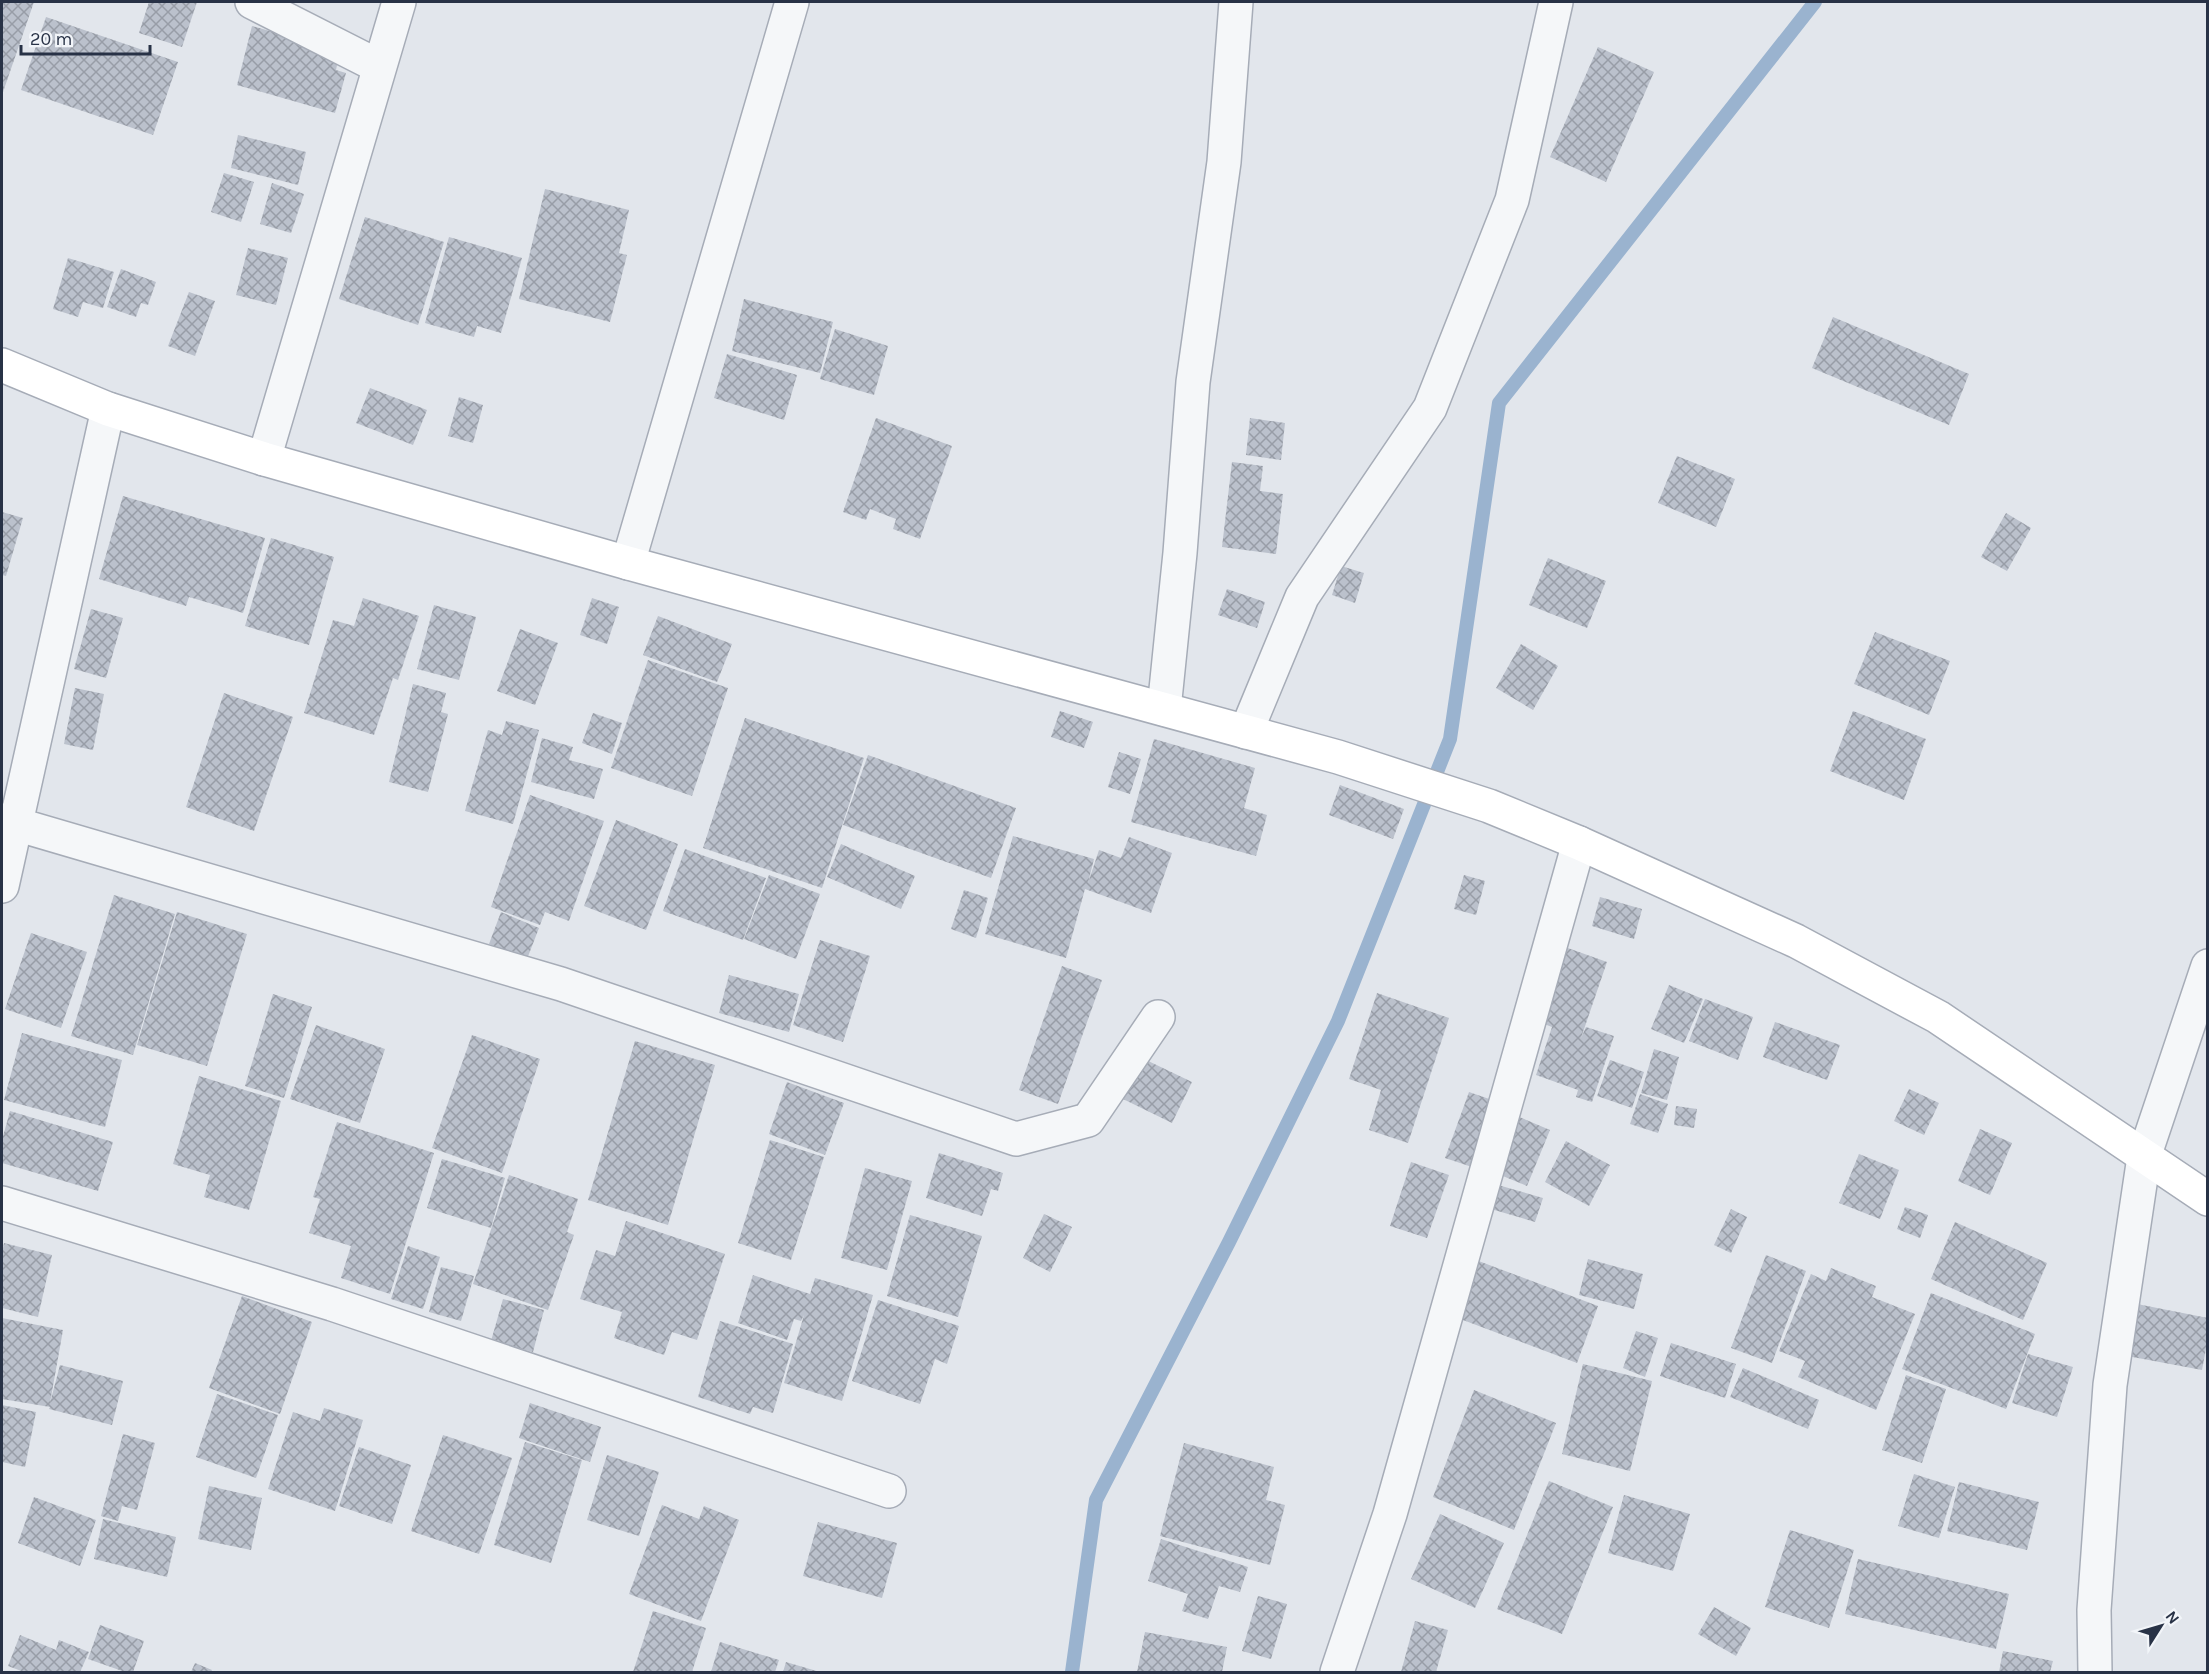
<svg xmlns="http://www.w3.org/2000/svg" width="2209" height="1674" font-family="Karla,sans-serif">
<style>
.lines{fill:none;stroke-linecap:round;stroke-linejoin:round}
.stream{stroke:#9ab3cf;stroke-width:14}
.building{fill:url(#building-cross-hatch)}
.street-casing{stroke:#a6acb7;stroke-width:36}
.secondary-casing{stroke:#a6acb7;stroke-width:36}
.street{stroke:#f5f7f9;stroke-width:33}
.secondary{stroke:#fff;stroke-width:33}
</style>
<defs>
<pattern id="building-cross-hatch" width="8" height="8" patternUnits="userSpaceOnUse" patternTransform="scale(1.5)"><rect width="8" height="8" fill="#bbc1cc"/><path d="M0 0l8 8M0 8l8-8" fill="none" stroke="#989da7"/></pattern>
</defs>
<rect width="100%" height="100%" fill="#e2e6ec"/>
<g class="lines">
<!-- stream -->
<path class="stream" d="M 1072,1672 L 1096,1500 L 1229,1242 L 1338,1021 L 1450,739 L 1499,403 L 1815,2"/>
</g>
<!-- building -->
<path class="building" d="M 2,2 L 34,2 L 2,95 Z
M 149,2 L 197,2 L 182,47 L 139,33 Z
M 46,17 L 178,62 L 153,135 L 21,90 Z
M 252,26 L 340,51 L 336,70 L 346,73 L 335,113 L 237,85 Z
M 1598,47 L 1654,72 L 1606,182 L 1550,157 Z
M 238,135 L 306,152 L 298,185 L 231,168 Z
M 224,173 L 254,182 L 241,222 L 211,212 Z
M 272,183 L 304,194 L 291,233 L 260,224 Z
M 545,189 L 629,210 L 619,253 L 627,255 L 610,322 L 519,299 Z
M 365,217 L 444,242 L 418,325 L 339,299 Z
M 449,237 L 522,258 L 501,333 L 477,326 L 474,337 L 425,323 Z
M 248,248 L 288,258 L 276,305 L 236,295 Z
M 68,258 L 114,272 L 103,308 L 83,302 L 78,317 L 53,309 Z
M 121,269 L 156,282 L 148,305 L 141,303 L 136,317 L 107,307 Z
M 189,292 L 215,301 L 195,356 L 168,346 Z
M 744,299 L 833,322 L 820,373 L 732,351 Z
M 1833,317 L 1969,374 L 1949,425 L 1812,368 Z
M 835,329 L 888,346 L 874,395 L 820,379 Z
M 727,354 L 797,375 L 784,420 L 714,398 Z
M 370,388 L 427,410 L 413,445 L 356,423 Z
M 459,397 L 483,405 L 473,443 L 448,436 Z
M 876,418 L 952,446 L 920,539 L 893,529 L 896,519 L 870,509 L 866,520 L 843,512 Z
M 1250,418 L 1285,423 L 1281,460 L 1246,455 Z
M 1677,456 L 1735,479 L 1716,527 L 1658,503 Z
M 1232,462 L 1263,466 L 1260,491 L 1283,494 L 1276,554 L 1222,547 Z
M 123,496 L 265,538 L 243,613 L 189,597 L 186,606 L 99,579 Z
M 2,512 L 23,518 L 6,576 L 2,575 Z
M 2006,513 L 2031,528 L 2007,571 L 1981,557 Z
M 271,538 L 334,557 L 309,645 L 245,626 Z
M 1548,558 L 1606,581 L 1587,628 L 1529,605 Z
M 1341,566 L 1364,573 L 1355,603 L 1332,595 Z
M 1227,589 L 1265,602 L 1257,628 L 1218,615 Z
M 363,598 L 419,616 L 398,680 L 393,678 L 374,735 L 304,713 L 333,620 L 354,626 Z
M 592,598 L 619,607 L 607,644 L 580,635 Z
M 434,605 L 476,617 L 459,680 L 417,669 Z
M 91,609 L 123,618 L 106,678 L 74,669 Z
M 658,616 L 732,644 L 717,682 L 643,655 Z
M 520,629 L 558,643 L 535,705 L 497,691 Z
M 1875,632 L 1950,661 L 1929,715 L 1854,684 Z
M 1521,644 L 1558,666 L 1533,710 L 1496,688 Z
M 648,660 L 728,688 L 692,796 L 611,768 Z
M 413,684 L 446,693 L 441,712 L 448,714 L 428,792 L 389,782 Z
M 75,688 L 104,694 L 93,750 L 64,744 Z
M 224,693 L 293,717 L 254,831 L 186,807 Z
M 1060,711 L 1093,722 L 1084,748 L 1051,737 Z
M 1853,711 L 1926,739 L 1904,800 L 1830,771 Z
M 593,713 L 622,723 L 612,754 L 582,743 Z
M 745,718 L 864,758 L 822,888 L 703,848 Z
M 506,721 L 539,730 L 513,824 L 465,811 L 488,730 L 502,735 Z
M 542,738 L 573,747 L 569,760 L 603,769 L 594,799 L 531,782 Z
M 1154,739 L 1255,768 L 1244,808 L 1267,815 L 1256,856 L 1131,822 Z
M 1119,752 L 1141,759 L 1130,794 L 1108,787 Z
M 868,755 L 1016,808 L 991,878 L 843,825 Z
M 1340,785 L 1404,809 L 1393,839 L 1329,815 Z
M 530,795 L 604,821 L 569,921 L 545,912 L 540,925 L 491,907 Z
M 616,820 L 678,844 L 646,930 L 584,906 Z
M 1013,836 L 1094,859 L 1088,883 L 1099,850 L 1121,858 L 1129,837 L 1172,853 L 1151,913 L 1085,889 L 1066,958 L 985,934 Z
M 841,844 L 915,876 L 901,909 L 827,877 Z
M 685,849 L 766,878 L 743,940 L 663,911 Z
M 769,875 L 820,894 L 796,959 L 744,939 Z
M 1464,875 L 1485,881 L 1476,915 L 1454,909 Z
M 964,890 L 988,898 L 976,938 L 951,929 Z
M 114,895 L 175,914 L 133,1055 L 71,1036 Z
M 1600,897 L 1642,909 L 1634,939 L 1592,926 Z
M 177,912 L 247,934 L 207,1066 L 137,1045 Z
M 501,912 L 539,928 L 527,959 L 489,944 Z
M 31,933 L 87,952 L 61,1028 L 5,1009 Z
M 820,940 L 870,956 L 843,1042 L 793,1025 Z
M 1565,947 L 1607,962 L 1581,1038 L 1586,1027 L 1614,1036 L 1592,1102 L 1576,1097 L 1578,1090 L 1536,1075 L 1552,1027 L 1539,1022 Z
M 1062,966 L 1102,980 L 1058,1104 L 1019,1090 Z
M 729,975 L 799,994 L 789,1032 L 719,1013 Z
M 1669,985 L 1703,999 L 1684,1043 L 1651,1029 Z
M 1377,993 L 1449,1018 L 1408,1143 L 1369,1130 L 1381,1090 L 1349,1079 Z
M 273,994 L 312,1007 L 284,1098 L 245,1086 Z
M 1705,999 L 1753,1017 L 1738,1060 L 1689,1041 Z
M 1775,1022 L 1840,1045 L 1827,1080 L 1763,1057 Z
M 316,1025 L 385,1049 L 360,1123 L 290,1099 Z
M 22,1033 L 122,1060 L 105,1127 L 4,1100 Z
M 472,1035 L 540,1059 L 502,1173 L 432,1148 Z
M 635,1041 L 715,1065 L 668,1225 L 588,1200 Z
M 1654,1049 L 1679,1057 L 1667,1100 L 1641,1093 Z
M 1142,1058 L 1192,1082 L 1172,1123 L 1123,1099 Z
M 1610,1060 L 1644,1072 L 1632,1108 L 1597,1096 Z
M 199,1076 L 281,1101 L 249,1210 L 204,1197 L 210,1175 L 173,1164 Z
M 787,1082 L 844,1103 L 825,1155 L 769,1134 Z
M 1909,1089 L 1939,1103 L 1924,1135 L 1894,1121 Z
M 1469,1092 L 1495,1101 L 1472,1167 L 1445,1158 Z
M 1640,1094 L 1668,1104 L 1658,1133 L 1630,1124 Z
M 1676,1106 L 1697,1109 L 1694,1128 L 1674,1125 Z
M 10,1111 L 113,1142 L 98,1191 L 2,1163 L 2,1140 Z
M 1517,1116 L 1550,1130 L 1527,1186 L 1493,1172 Z
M 337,1122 L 434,1153 L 390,1294 L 341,1278 L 351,1246 L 309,1233 L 320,1199 L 313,1197 Z
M 1980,1129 L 2012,1143 L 1990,1195 L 1958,1181 Z
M 770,1140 L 824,1157 L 791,1260 L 738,1243 Z
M 1566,1141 L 1610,1165 L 1589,1206 L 1545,1182 Z
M 939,1153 L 1003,1173 L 998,1191 L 991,1189 L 982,1216 L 926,1198 Z
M 1859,1154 L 1899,1170 L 1880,1219 L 1839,1203 Z
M 442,1159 L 505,1178 L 491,1228 L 427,1208 Z
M 1411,1162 L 1449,1175 L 1427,1238 L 1390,1226 Z
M 865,1168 L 912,1181 L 887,1270 L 841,1258 Z
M 509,1175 L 578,1199 L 567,1232 L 574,1235 L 548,1310 L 473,1284 Z
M 1498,1185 L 1543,1198 L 1535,1222 L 1491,1209 Z
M 1905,1207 L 1928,1215 L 1920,1238 L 1897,1229 Z
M 1731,1209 L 1747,1217 L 1731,1253 L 1714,1245 Z
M 1044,1214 L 1072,1227 L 1050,1272 L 1023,1258 Z
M 910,1215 L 982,1236 L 958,1317 L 887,1296 Z
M 626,1221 L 725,1254 L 697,1340 L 672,1332 L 664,1355 L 614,1338 L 622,1312 L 580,1299 L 596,1250 L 615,1256 Z
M 1955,1222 L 2047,1263 L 2023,1320 L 1931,1279 Z
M 4,1243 L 52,1255 L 38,1317 L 2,1308 L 2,1253 Z
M 408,1246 L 440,1257 L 423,1309 L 391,1299 Z
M 1766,1255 L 1806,1271 L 1772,1363 L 1731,1348 Z
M 1588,1259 L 1643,1274 L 1634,1309 L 1579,1295 Z
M 1476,1260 L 1598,1306 L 1577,1363 L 1455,1317 Z
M 441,1267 L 474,1276 L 461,1321 L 429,1312 Z
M 1831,1268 L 1876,1286 L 1872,1297 L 1915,1314 L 1876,1410 L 1798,1377 L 1805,1361 L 1779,1351 L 1811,1274 L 1826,1281 Z
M 753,1275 L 810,1294 L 815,1278 L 873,1295 L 842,1401 L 784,1383 L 804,1315 L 801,1321 L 794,1319 L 787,1340 L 738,1323 Z
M 1931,1293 L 2035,1334 L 2006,1409 L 1902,1369 Z
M 242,1296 L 312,1322 L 280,1414 L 209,1388 Z
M 503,1299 L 544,1310 L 533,1352 L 491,1341 Z
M 878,1300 L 959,1326 L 947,1364 L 935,1359 L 920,1404 L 852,1381 Z
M 2132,1303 L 2208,1318 L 2208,1338 L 2202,1370 L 2122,1355 Z
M 2,1318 L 63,1330 L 50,1403 L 60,1365 L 123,1381 L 112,1425 L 49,1409 L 50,1407 L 2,1399 Z
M 720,1321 L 793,1344 L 773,1413 L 753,1407 L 750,1414 L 698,1397 Z
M 1636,1331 L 1658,1338 L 1645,1377 L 1623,1368 Z
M 1671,1343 L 1736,1364 L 1725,1398 L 1660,1376 Z
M 2028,1354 L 2073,1367 L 2057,1417 L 2012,1403 Z
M 1583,1364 L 1652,1381 L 1630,1471 L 1562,1454 Z
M 1743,1368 L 1819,1400 L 1808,1429 L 1730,1397 Z
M 1906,1375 L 1946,1389 L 1922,1463 L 1882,1450 Z
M 1474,1390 L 1556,1423 L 1514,1530 L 1433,1497 Z
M 217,1394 L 278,1415 L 256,1478 L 196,1457 Z
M 530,1403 L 601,1427 L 590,1462 L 519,1438 Z
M 2,1405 L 36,1412 L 25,1467 L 2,1462 Z
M 324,1408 L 363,1420 L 335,1511 L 268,1489 L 293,1412 L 320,1421 Z
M 123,1434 L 155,1443 L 137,1510 L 122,1506 L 118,1521 L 101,1516 Z
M 443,1435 L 512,1458 L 479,1554 L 411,1531 Z
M 525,1442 L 582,1460 L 551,1563 L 494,1545 Z
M 1184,1443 L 1274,1467 L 1266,1500 L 1285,1505 L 1270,1565 L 1160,1536 Z
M 359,1447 L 411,1465 L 392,1524 L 339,1506 Z
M 607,1455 L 659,1472 L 639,1536 L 587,1520 Z
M 1914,1474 L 1955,1487 L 1939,1538 L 1898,1526 Z
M 1549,1481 L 1613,1507 L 1562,1634 L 1497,1609 Z
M 1959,1482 L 2039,1502 L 2027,1550 L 1947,1531 Z
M 209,1486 L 262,1498 L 251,1550 L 198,1539 Z
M 1624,1495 L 1690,1514 L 1673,1571 L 1608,1553 Z
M 34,1497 L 96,1520 L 80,1566 L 18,1543 Z
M 662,1505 L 699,1519 L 704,1506 L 739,1520 L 701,1621 L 629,1594 Z
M 1440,1514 L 1504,1543 L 1475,1608 L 1411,1579 Z
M 103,1519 L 176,1537 L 167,1577 L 94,1559 Z
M 818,1522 L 897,1543 L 882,1598 L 803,1576 Z
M 1790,1530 L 1854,1550 L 1829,1628 L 1765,1607 Z
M 1161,1539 L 1248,1567 L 1240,1592 L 1219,1586 L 1208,1619 L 1182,1611 L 1188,1594 L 1148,1581 Z
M 1858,1559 L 2009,1594 L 1996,1649 L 1845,1614 Z
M 1258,1596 L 1287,1604 L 1271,1659 L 1242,1651 Z
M 1714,1607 L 1751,1628 L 1736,1656 L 1698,1634 Z
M 653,1611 L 706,1628 L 692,1672 L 633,1672 Z
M 1415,1621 L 1448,1630 L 1436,1672 L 1401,1672 Z
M 100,1625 L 144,1641 L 133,1672 L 125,1672 L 88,1659 Z
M 1145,1632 L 1227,1647 L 1222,1672 L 1137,1672 Z
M 20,1635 L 56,1650 L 59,1640 L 89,1652 L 80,1672 L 24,1672 L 8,1666 Z
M 720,1642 L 779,1660 L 775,1672 L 711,1672 Z
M 2003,1651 L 2053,1661 L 2050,1672 L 1999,1672 Z
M 786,1662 L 820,1672 L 783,1672 Z
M 195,1663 L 212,1670 L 211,1672 L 191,1672 Z"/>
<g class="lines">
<defs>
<path id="street" d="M 252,2 L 378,66
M 264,459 L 399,2
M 628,563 L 792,2
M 1164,709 L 1180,553 L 1193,382 L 1224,162 L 1236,2
M 1246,732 L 1302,597 L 1430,408 L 1512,200 L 1556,2
M 2,820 L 561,984 L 1016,1139 L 1088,1120 L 1158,1017
M 2,886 L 108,409
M 2,1203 L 332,1304 L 889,1491
M 1337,1672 L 1390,1514 L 1579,843
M 2095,1672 L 2094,1610 L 2110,1385 L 2144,1157 L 2208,966"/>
<path id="secondary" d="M 2,365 L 108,409 L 264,459 L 628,563 L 1338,757 L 1489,806 L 1579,843 L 1796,941 L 1938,1017 L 2208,1199"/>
</defs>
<!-- street casing -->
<use href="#street" class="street-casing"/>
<!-- secondary casing -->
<use href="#secondary" class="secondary-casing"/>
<!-- street -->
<use href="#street" class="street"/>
<!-- secondary -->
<use href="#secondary" class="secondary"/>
</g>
<!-- border -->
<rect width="2209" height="1674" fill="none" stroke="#283246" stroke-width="6"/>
<!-- north arrow -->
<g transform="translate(2161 1626) rotate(53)" stroke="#f2f5f9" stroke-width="4.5" paint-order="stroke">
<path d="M0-4.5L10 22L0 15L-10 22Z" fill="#283246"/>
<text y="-9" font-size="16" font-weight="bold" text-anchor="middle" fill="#283246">N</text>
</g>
<!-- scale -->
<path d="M21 45v9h129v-9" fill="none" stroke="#283246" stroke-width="3"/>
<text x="30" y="45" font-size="18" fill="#283246" stroke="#f2f5f9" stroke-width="4.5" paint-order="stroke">20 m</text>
</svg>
